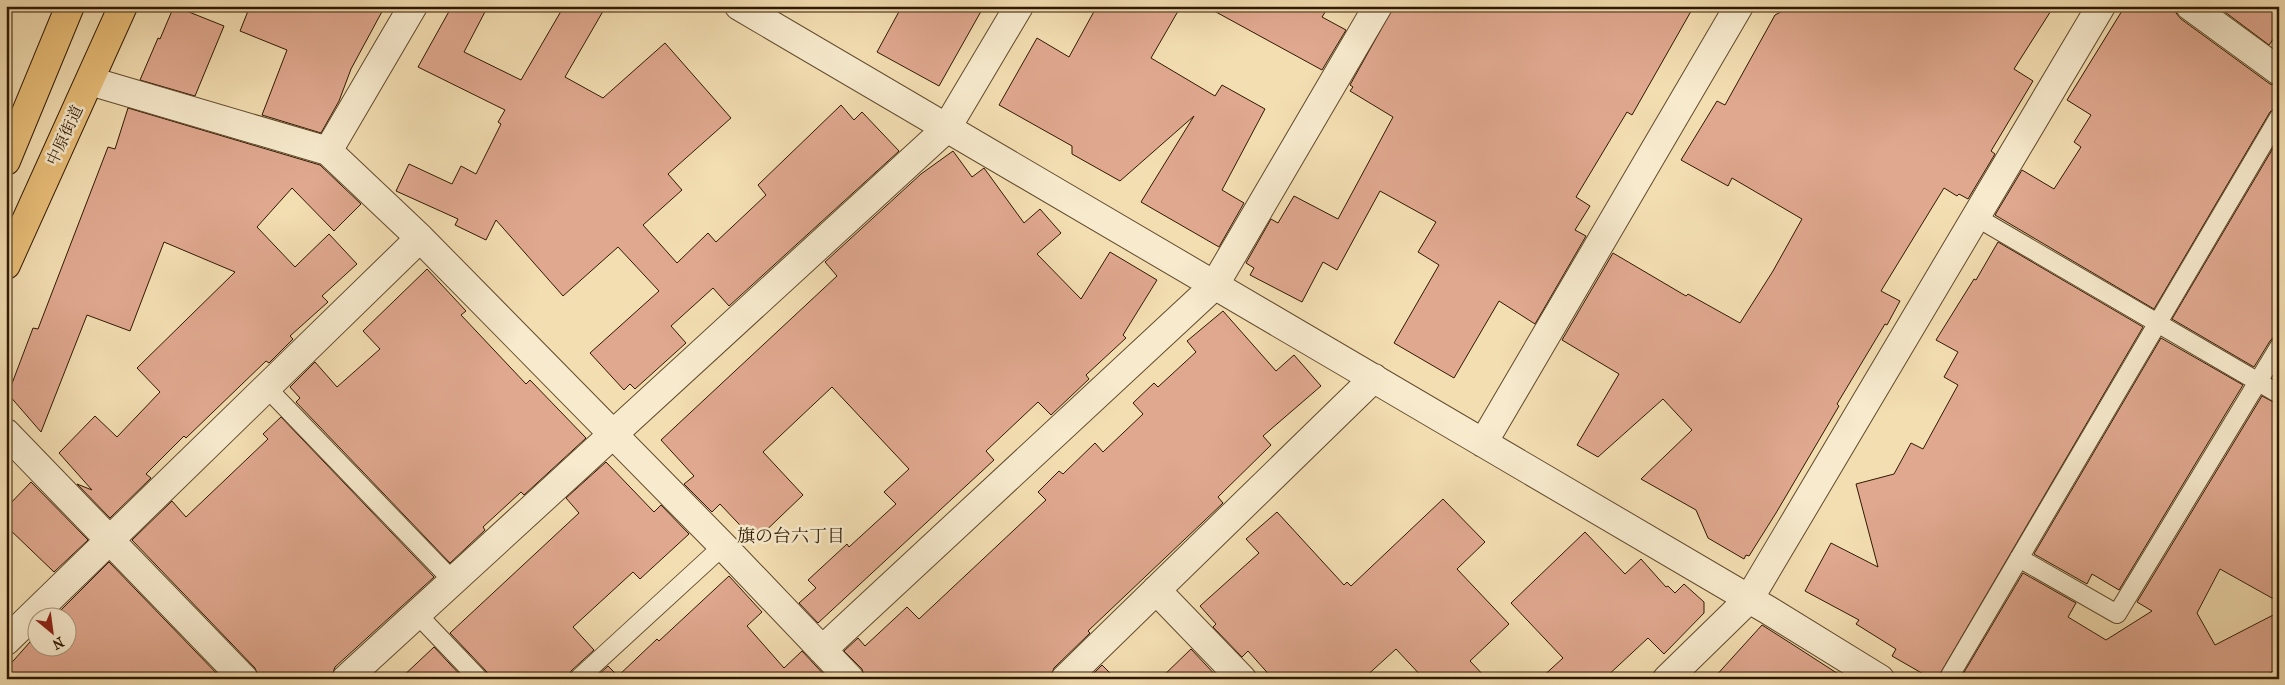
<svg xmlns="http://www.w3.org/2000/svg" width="2285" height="685" font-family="'IM FELL French Canon','Noto Serif JP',serif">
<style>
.building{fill:#e0a88f;stroke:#301901}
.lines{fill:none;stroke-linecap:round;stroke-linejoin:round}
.lane-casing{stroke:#614a2d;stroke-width:20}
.street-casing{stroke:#614a2d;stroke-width:30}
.primary-casing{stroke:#301901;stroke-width:30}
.lane{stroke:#f7eacd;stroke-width:18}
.street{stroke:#f7eacd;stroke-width:28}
.primary{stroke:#eabf79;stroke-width:28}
.labels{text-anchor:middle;stroke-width:5;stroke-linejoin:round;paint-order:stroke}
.street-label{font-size:16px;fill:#301901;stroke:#f7eacd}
.neighbourhood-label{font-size:18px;fill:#301901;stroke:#f7eacd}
</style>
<rect width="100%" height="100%" fill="#f3deb2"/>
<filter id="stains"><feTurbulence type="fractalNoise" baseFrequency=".004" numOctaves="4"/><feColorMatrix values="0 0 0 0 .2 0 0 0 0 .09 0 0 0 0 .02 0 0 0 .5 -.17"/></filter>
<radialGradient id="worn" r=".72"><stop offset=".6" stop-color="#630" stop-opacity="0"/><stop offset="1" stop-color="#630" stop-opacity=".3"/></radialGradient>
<!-- building -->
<path class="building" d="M 174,6 L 224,26 L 195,96 L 140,80 L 158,38 L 160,39 Z
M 250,6 L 385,6 L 351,69 L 339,101 L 321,133 L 262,115 L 287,50 L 240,31 Z
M 452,6 L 488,6 L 464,52 L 521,80 L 564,6 L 606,6 L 565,77 L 603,98 L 665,43 L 731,118 L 668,174 L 682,190 L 643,225 L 677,263 L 708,233 L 716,242 L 766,195 L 758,185 L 841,105 L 854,120 L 862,112 L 899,151 L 729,306 L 713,288 L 671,326 L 686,343 L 635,389 L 630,384 L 624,390 L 590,353 L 659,291 L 618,247 L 563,296 L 496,220 L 486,240 L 455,225 L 458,219 L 396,191 L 409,164 L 452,184 L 461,166 L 476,174 L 501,124 L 498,122 L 505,110 L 418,67 Z
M 902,6 L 984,6 L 939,86 L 877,52 Z
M 1097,6 L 1181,6 L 1151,58 L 1215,96 L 1222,85 L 1265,109 L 1222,190 L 1244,203 L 1219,247 L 1141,202 L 1194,116 L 1120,181 L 1072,154 L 1072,146 L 999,105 L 1037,38 L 1069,57 Z
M 1205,6 L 1329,6 L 1322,17 L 1346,30 L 1322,70 Z
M 1394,6 L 1694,6 L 1632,115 L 1627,112 L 1576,197 L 1590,206 L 1575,230 L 1586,236 L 1535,324 L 1499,301 L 1454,378 L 1394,343 L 1439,265 L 1418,252 L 1436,222 L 1380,191 L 1337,270 L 1323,262 L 1302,302 L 1250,275 L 1254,268 L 1246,263 L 1271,219 L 1278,223 L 1294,196 L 1338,219 L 1393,117 L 1350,91 L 1353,87 L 1350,85 Z
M 1792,6 L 2054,6 L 2014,69 L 2033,81 L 1991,151 L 1995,154 L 1968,199 L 1959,194 L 1957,196 L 1944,188 L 1881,291 L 1900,301 L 1887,325 L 1885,324 L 1837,404 L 1839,406 L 1776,513 L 1749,556 L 1746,555 L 1744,559 L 1708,538 L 1696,510 L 1641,479 L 1692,430 L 1663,399 L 1598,457 L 1577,445 L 1619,374 L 1562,340 L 1613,253 L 1686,296 L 1688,294 L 1740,323 L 1773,271 L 1802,219 L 1732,178 L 1728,186 L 1681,160 L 1717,101 L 1725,105 L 1775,15 Z
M 2125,6 L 2175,6 L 2176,13 L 2181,19 L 2270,84 L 2279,86 L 2279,106 L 2270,112 L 2154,309 L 1995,215 L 2022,170 L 2054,189 L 2081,147 L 2074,142 L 2091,115 L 2067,100 Z
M 2217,6 L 2279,6 L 2279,31 L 2269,45 Z
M 128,108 L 320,165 L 361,204 L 334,231 L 292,188 L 257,227 L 295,267 L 329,234 L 357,264 L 322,296 L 328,302 L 290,336 L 293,339 L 269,363 L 266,361 L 186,438 L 184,436 L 146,474 L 151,478 L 110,518 L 77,484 L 92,490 L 59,453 L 95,416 L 117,437 L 160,392 L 137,368 L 235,272 L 164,242 L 130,331 L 87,315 L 41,432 L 8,394 L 33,328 L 38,329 L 108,147 L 115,149 Z
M 2279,138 L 2279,331 L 2270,341 L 2254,367 L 2172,319 Z
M 953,151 L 972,177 L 984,168 L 1024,223 L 1040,209 L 1061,233 L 1037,254 L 1081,299 L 1110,252 L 1157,280 L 1123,335 L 1126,338 L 1086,375 L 1089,379 L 1051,415 L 1038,402 L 986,451 L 994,460 L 818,623 L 799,603 L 816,588 L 808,580 L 847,544 L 849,547 L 896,504 L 884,492 L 909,469 L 832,387 L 763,452 L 803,495 L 755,541 L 720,504 L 712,512 L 684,484 L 694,476 L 661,440 L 837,276 L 825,262 L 921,174 Z
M 1998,242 L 2143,327 L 1937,679 L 1932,679 L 1892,656 L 1896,649 L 1856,624 L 1859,620 L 1805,591 L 1831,543 L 1878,567 L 1856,484 L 1894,474 L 1911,443 L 1923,449 L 1958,385 L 1944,377 L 1958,352 L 1936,340 L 1974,279 L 1976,280 Z
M 427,269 L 466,311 L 461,315 L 526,384 L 530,380 L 586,438 L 524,495 L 521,492 L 483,527 L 485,530 L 450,563 L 296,402 L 300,398 L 290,387 L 315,362 L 337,387 L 380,349 L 363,331 Z
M 1223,311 L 1276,371 L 1294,355 L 1321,386 L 1263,436 L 1271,445 L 1218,497 L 1223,503 L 1088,631 L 1090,633 L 1054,668 L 1050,679 L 865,679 L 862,669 L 844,651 L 858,638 L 865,646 L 907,607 L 919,619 L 1046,500 L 1038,492 L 1059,471 L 1063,474 L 1095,443 L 1103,452 L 1143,414 L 1133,403 L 1154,383 L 1158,387 L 1196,352 L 1187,341 Z
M 2161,338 L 2243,385 L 2119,590 L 2092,574 L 2087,584 L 2034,554 Z
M 2262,396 L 2279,405 L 2279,602 L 2220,569 L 2197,613 L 2215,645 L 2279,612 L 2279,668 L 2259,679 L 1960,679 L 2023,573 L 2076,603 L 2068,617 L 2106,640 L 2152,611 L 2137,602 Z
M 281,417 L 434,577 L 335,667 L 331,679 L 259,679 L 255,668 L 132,540 L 172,501 L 186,517 L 268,439 L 263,434 Z
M 606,462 L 654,512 L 661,505 L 689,534 L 640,579 L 633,572 L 573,627 L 594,650 L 571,671 L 568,679 L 489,679 L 487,672 L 450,633 L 579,513 L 566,498 Z
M 31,482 L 88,540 L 54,572 L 6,526 L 6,508 Z
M 1443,499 L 1485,542 L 1457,569 L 1509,624 L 1470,661 L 1487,679 L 1424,679 L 1396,649 L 1363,679 L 1273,679 L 1248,651 L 1242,657 L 1213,627 L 1216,624 L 1200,606 L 1259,553 L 1246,539 L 1277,512 L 1344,585 L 1347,582 L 1351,586 Z
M 1585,532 L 1625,574 L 1641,559 L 1666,587 L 1668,586 L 1675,593 L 1684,584 L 1704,602 L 1704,613 L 1664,654 L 1648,638 L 1604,679 L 1540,679 L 1563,658 L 1511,603 Z
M 109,562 L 222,679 L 6,679 L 6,669 L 38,633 L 38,648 L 68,648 L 68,618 L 53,618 Z
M 729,576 L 762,612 L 747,626 L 784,668 L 802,651 L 828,679 L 594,679 L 608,666 L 618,676 L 657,639 L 659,641 Z
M 1762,625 L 1795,646 L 1846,679 L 1713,679 Z
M 434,647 L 464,679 L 400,679 Z
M 1191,649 L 1219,679 L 1160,679 Z
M 1102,665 L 1116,679 L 1088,679 Z"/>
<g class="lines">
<defs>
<path id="lane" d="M 1976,217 L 2279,394
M 267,388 L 453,581
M 2019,558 L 2117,614 L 2279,347
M 417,614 L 479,679
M 578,679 L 723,546
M 1948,679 L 2279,117"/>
<path id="street" d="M 739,6 L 1768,610 L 1880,679
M 2190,6 L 2279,71
M 90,81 L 328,151 L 420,238 L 723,546 L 850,679
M 328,151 L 413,6
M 6,433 L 244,679
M 1483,443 L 1739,6
M 1156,590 L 1242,679
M 6,641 L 420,238
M 822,650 L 1214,286 L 1378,6
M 346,679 L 946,129 L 1019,6
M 1065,679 L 1374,378
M 1667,679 L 1749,599 L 2101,6"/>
<path id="primary" d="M 6,161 L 70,6
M 6,265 L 123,6"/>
</defs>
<!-- lane casing -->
<use href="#lane" class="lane-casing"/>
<!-- street casing -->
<use href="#street" class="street-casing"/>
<!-- primary casing -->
<use href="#primary" class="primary-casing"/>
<!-- lane -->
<use href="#lane" class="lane"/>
<!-- street -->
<use href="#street" class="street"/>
<!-- primary -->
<use href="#primary" class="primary"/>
</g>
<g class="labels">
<!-- street labels -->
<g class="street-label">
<text transform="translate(64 135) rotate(-65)" y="6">中原街道</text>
</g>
<!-- neighbourhood labels -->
<g class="neighbourhood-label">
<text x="791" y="542">旗の台六丁目</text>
</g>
</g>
<!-- margin -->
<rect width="2285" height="685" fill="none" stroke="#f3deb2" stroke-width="25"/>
<rect x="8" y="8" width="2270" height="670" fill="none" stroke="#301901" stroke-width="2.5"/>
<rect x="12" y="12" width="2260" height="660" fill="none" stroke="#301901"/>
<!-- north arrow -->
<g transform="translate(52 632) rotate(151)"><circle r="24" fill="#f7eacd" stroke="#a7967b"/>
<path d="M0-4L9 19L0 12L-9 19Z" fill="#8f2418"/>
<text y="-8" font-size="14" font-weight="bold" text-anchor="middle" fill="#301901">N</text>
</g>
<rect width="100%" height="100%" filter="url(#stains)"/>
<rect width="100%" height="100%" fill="url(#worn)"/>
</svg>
